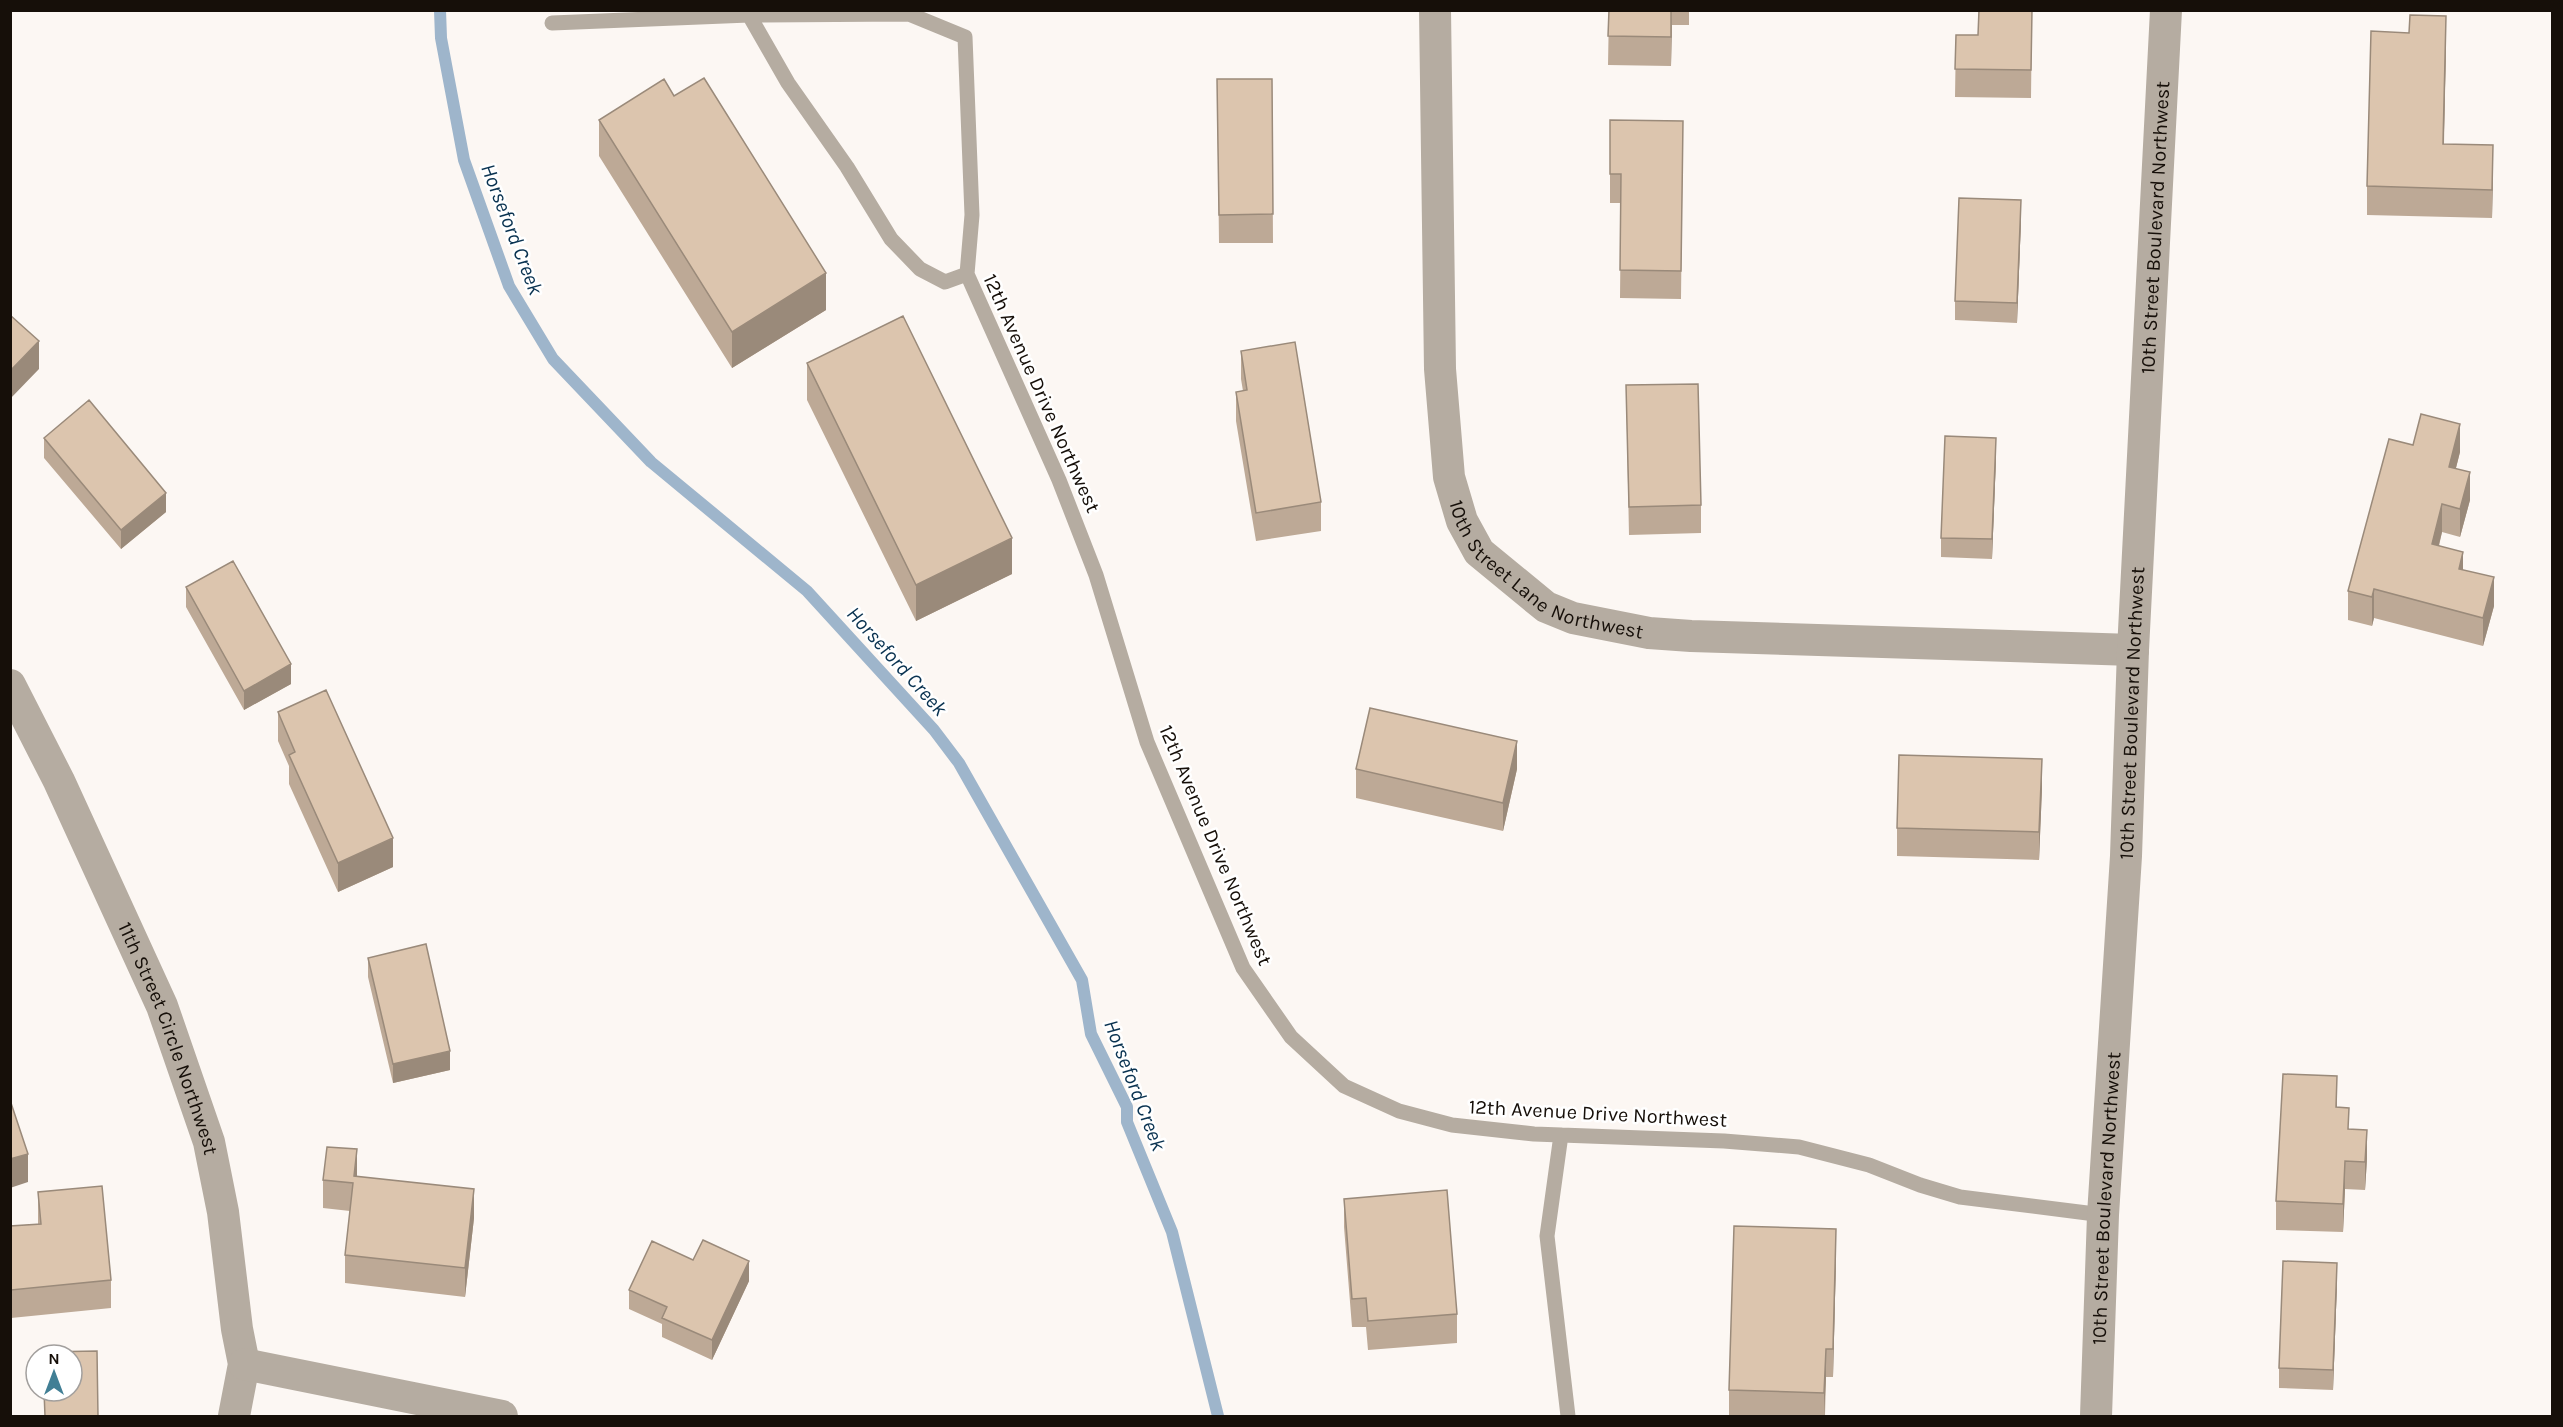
<svg xmlns="http://www.w3.org/2000/svg" width="2563" height="1427" font-family="Karla,sans-serif">
<style>
.lines{fill:none;stroke-linecap:round;stroke-linejoin:round}
.stream{stroke:#9eb5cb;stroke-width:12}
.lane{stroke:#b5aca1;stroke-width:15}
.street{stroke:#b5aca1;stroke-width:32}
.wall{fill:#bda996}
.shaded-wall{fill:#9a8a7a}
.building{fill:#dcc5ae;stroke:#9a8a7a;stroke-width:1.5}
.labels{text-anchor:middle;stroke-width:5;stroke-linejoin:round;paint-order:stroke}
.street-label{font-size:20px;fill:#160f09;stroke:#fff}
.water-label{font-size:21px;font-style:italic;fill:#093250;stroke:#fff}
</style>
<rect width="100%" height="100%" fill="#fcf7f3"/>
<g class="lines">
<!-- stream -->
<path class="stream" d="M 440,10 L 441,38 L 464,160 L 509,286 L 553,359 L 651,462 L 807,591 L 934,730 L 959,763 L 1082,980 L 1091,1034 L 1127,1107 L 1127,1122 L 1172,1232 L 1218,1416"/>
<!-- lane -->
<path class="lane" d="M 749,15 L 788,83 L 847,167 L 891,239 L 920,269 L 945,282 L 967,274
M 552,23 L 749,15 L 909,14 L 965,37 L 972,215 L 967,274 L 1059,480 L 1096,575 L 1147,742 L 1243,968 L 1291,1037 L 1344,1086 L 1399,1111 L 1452,1125 L 1534,1134 L 1724,1141 L 1799,1147 L 1869,1165 L 1920,1185 L 1960,1197 L 2103,1215
M 1561,1135 L 1547,1236 L 1568,1416"/>
<!-- street -->
<g class="street">
<path id="s1" d="M 1435,10 L 1440,369 L 1449,477 L 1462,521 L 1479,552 L 1546,607 L 1573,618 L 1649,633 L 1691,636 L 2133,650"/>
<path id="s2" d="M 10,685 L 59,781 L 162,1006 L 209,1142 L 223,1212 L 237,1329 L 244,1364 L 234,1416"/>
<path d="M 244,1364 L 502,1416"/>
<path id="s3" d="M 2096,1416 L 2103,1215 L 2126,856 L 2133,650 L 2166,10"/>
</g>
</g>
<!-- wall -->
<path class="wall" d="M 1609,10 L 1689,10 L 1689,25 L 1672,25 L 1671,66 L 1608,65 Z
M 1979,10 L 2032,10 L 2031,98 L 1955,97 L 1956,35 L 1978,35 Z
M 2446,45 L 2444,144 L 2493,173 L 2492,218 L 2367,215 L 2367,186 Z
M 1217,79 L 1272,79 L 1273,243 L 1219,243 Z
M 674,96 L 826,310 L 732,368 L 599,156 L 599,120 Z
M 1610,120 L 1683,121 L 1681,299 L 1620,298 L 1621,203 L 1610,203 Z
M 2021,220 L 2017,323 L 1955,320 L 1955,301 Z
M 1241,351 L 1321,502 L 1321,531 L 1256,541 L 1236,421 L 1236,392 L 1243,391 L 1241,379 Z
M 807,363 L 1012,574 L 916,621 L 807,400 Z
M 1626,385 L 1701,505 L 1701,533 L 1629,535 Z
M 44,438 L 166,512 L 121,549 L 44,458 Z
M 2413,445 L 2460,452 L 2456,468 L 2470,500 L 2460,537 L 2442,532 L 2439,546 L 2463,570 L 2494,606 L 2483,646 L 2374,618 L 2372,626 L 2348,620 L 2348,591 Z
M 1996,458 L 1992,559 L 1941,557 L 1941,538 Z
M 186,587 L 291,684 L 244,710 L 186,607 Z
M 278,712 L 393,867 L 338,892 L 289,784 L 289,766 L 278,741 Z
M 1356,769 L 1517,769 L 1503,831 L 1356,798 Z
M 2042,788 L 2039,860 L 1897,856 L 1897,828 Z
M 368,958 L 450,1070 L 393,1083 L 368,977 Z
M 2337,1107 L 2349,1129 L 2367,1159 L 2365,1190 L 2345,1189 L 2343,1232 L 2276,1230 L 2276,1201 Z
M 357,1176 L 474,1218 L 465,1297 L 345,1283 L 345,1255 L 350,1211 L 323,1208 L 323,1180 Z
M 38,1192 L 111,1280 L 111,1308 L 11,1318 L 10,1226 L 38,1224 Z
M 1344,1199 L 1457,1314 L 1457,1343 L 1368,1350 L 1366,1327 L 1352,1327 L 1344,1227 Z
M 1836,1258 L 1833,1377 L 1826,1377 L 1825,1416 L 1729,1416 L 1729,1390 Z
M 693,1260 L 749,1281 L 712,1360 L 662,1337 L 662,1324 L 629,1309 L 629,1290 Z
M 2337,1283 L 2333,1390 L 2279,1388 L 2279,1368 Z"/>
<!-- shaded-wall -->
<path class="shaded-wall" d="M 1672,10 L 1671,66 L 1671,37 Z
M 2446,16 L 2446,45 L 2443,172 L 2443,144 Z
M 2493,145 L 2493,173 L 2492,218 L 2492,190 Z
M 2021,200 L 2021,220 L 2017,323 L 2017,303 Z
M 826,273 L 826,310 L 732,368 L 732,332 Z
M 39,341 L 39,369 L 10,399 L 10,371 Z
M 2460,424 L 2460,452 L 2449,495 L 2449,467 Z
M 1996,438 L 1996,458 L 1992,559 L 1992,539 Z
M 2470,472 L 2470,500 L 2460,537 L 2460,509 Z
M 166,493 L 166,512 L 121,549 L 121,530 Z
M 2442,504 L 2442,532 L 2432,572 L 2432,544 Z
M 1012,538 L 1012,574 L 916,621 L 916,585 Z
M 2463,552 L 2463,581 L 2459,569 Z
M 2494,577 L 2494,606 L 2483,646 L 2483,618 Z
M 2374,589 L 2374,618 L 2372,626 L 2372,597 Z
M 291,664 L 291,684 L 244,710 L 244,691 Z
M 1517,741 L 1517,769 L 1503,831 L 1503,803 Z
M 2042,759 L 2042,788 L 2039,860 L 2039,832 Z
M 393,838 L 393,867 L 338,892 L 338,863 Z
M 450,1051 L 450,1070 L 393,1083 L 393,1064 Z
M 2337,1076 L 2337,1105 L 2336,1135 L 2336,1107 Z
M 2367,1130 L 2367,1159 L 2365,1190 L 2365,1162 Z
M 357,1149 L 357,1178 L 354,1176 Z
M 28,1154 L 28,1182 L 10,1188 L 10,1159 Z
M 2345,1161 L 2345,1189 L 2343,1232 L 2343,1204 Z
M 474,1189 L 474,1218 L 465,1297 L 465,1268 Z
M 1836,1229 L 1836,1258 L 1833,1377 L 1833,1349 Z
M 749,1261 L 749,1281 L 712,1360 L 712,1340 Z
M 2337,1263 L 2337,1283 L 2333,1390 L 2333,1370 Z
M 1826,1349 L 1826,1377 L 1824,1416 L 1824,1393 Z"/>
<!-- building -->
<path class="building" d="M 1609,10 L 1671,10 L 1671,37 L 1608,36 Z
M 1979,10 L 2032,10 L 2031,70 L 1955,69 L 1956,35 L 1978,35 Z
M 2410,15 L 2446,16 L 2443,144 L 2493,145 L 2492,190 L 2367,186 L 2371,31 L 2409,33 Z
M 704,78 L 826,273 L 732,332 L 599,120 L 664,79 L 674,96 Z
M 1217,79 L 1272,79 L 1273,214 L 1219,215 Z
M 1610,120 L 1683,121 L 1681,271 L 1620,270 L 1621,174 L 1610,174 Z
M 1959,198 L 2021,200 L 2017,303 L 1955,301 Z
M 10,315 L 39,341 L 10,371 Z
M 903,316 L 1012,538 L 916,585 L 807,363 Z
M 1295,342 L 1321,502 L 1256,513 L 1236,392 L 1247,390 L 1241,351 Z
M 1698,384 L 1701,505 L 1629,507 L 1626,385 Z
M 89,400 L 166,493 L 121,530 L 44,438 Z
M 2421,414 L 2460,424 L 2449,467 L 2470,472 L 2460,509 L 2442,504 L 2432,544 L 2463,552 L 2459,569 L 2494,577 L 2483,618 L 2374,589 L 2372,597 L 2348,591 L 2389,439 L 2413,445 Z
M 1945,436 L 1996,438 L 1992,539 L 1941,538 Z
M 233,561 L 291,664 L 244,691 L 186,587 Z
M 326,690 L 393,838 L 338,863 L 289,755 L 295,752 L 278,712 Z
M 1370,708 L 1517,741 L 1503,803 L 1356,769 Z
M 1899,755 L 2042,759 L 2039,832 L 1897,828 Z
M 426,944 L 450,1051 L 393,1064 L 368,958 Z
M 2283,1074 L 2337,1076 L 2336,1107 L 2349,1108 L 2348,1129 L 2367,1130 L 2365,1162 L 2345,1161 L 2343,1204 L 2276,1201 Z
M 10,1100 L 28,1154 L 10,1159 Z
M 327,1147 L 357,1149 L 354,1176 L 474,1189 L 465,1268 L 345,1255 L 353,1183 L 323,1180 Z
M 102,1186 L 111,1280 L 11,1290 L 10,1226 L 41,1224 L 38,1192 Z
M 1447,1190 L 1457,1314 L 1368,1321 L 1366,1298 L 1352,1299 L 1344,1199 Z
M 1734,1226 L 1836,1229 L 1833,1349 L 1826,1349 L 1824,1393 L 1729,1390 Z
M 703,1240 L 749,1261 L 712,1340 L 662,1318 L 667,1307 L 629,1290 L 652,1241 L 693,1260 Z
M 2283,1261 L 2337,1263 L 2333,1370 L 2279,1368 Z
M 97,1351 L 98,1416 L 45,1416 L 44,1391 L 72,1391 L 72,1355 L 43,1355 L 43,1352 Z"/>
<g class="labels">
<!-- street labels -->
<g class="street-label">
<text dy="7" stroke="none"><textPath href="#s3" startOffset="1190">10th Street Boulevard Northwest</textPath></text>
<text transform="translate(1042 393) rotate(66)" y="7">12th Avenue Drive Northwest</text>
<text dy="7" stroke="none"><textPath href="#s1" startOffset="614">10th Street Lane Northwest</textPath></text>
<text dy="7" stroke="none"><textPath href="#s3" startOffset="704">10th Street Boulevard Northwest</textPath></text>
<text transform="translate(1216 845) rotate(67)" y="7">12th Avenue Drive Northwest</text>
<text dy="7" stroke="none"><textPath href="#s2" startOffset="388">11th Street Circle Northwest</textPath></text>
<text transform="translate(1598 1113) rotate(3)" y="7">12th Avenue Drive Northwest</text>
<text dy="7" stroke="none"><textPath href="#s3" startOffset="218">10th Street Boulevard Northwest</textPath></text>
</g>
<!-- water labels -->
<g class="water-label">
<text transform="translate(512 229) rotate(69)" y="7">Horseford Creek</text>
<text transform="translate(897 661) rotate(48)" y="7">Horseford Creek</text>
<text transform="translate(1135 1085) rotate(69)" y="7">Horseford Creek</text>
</g>
</g>
<!-- border -->
<rect width="2563" height="1427" fill="none" stroke="#160f09" stroke-width="24"/>
<!-- north arrow -->
<g transform="translate(54 1373)"><circle r="28" fill="#ffffff" stroke="#a29f9d" stroke-width="1.5"/>
<path d="M0-4.5L10 22L0 15L-10 22Z" fill="#417f95"/>
<text y="-9" font-size="16" font-weight="bold" text-anchor="middle" fill="#160f09">N</text>
</g>
</svg>
